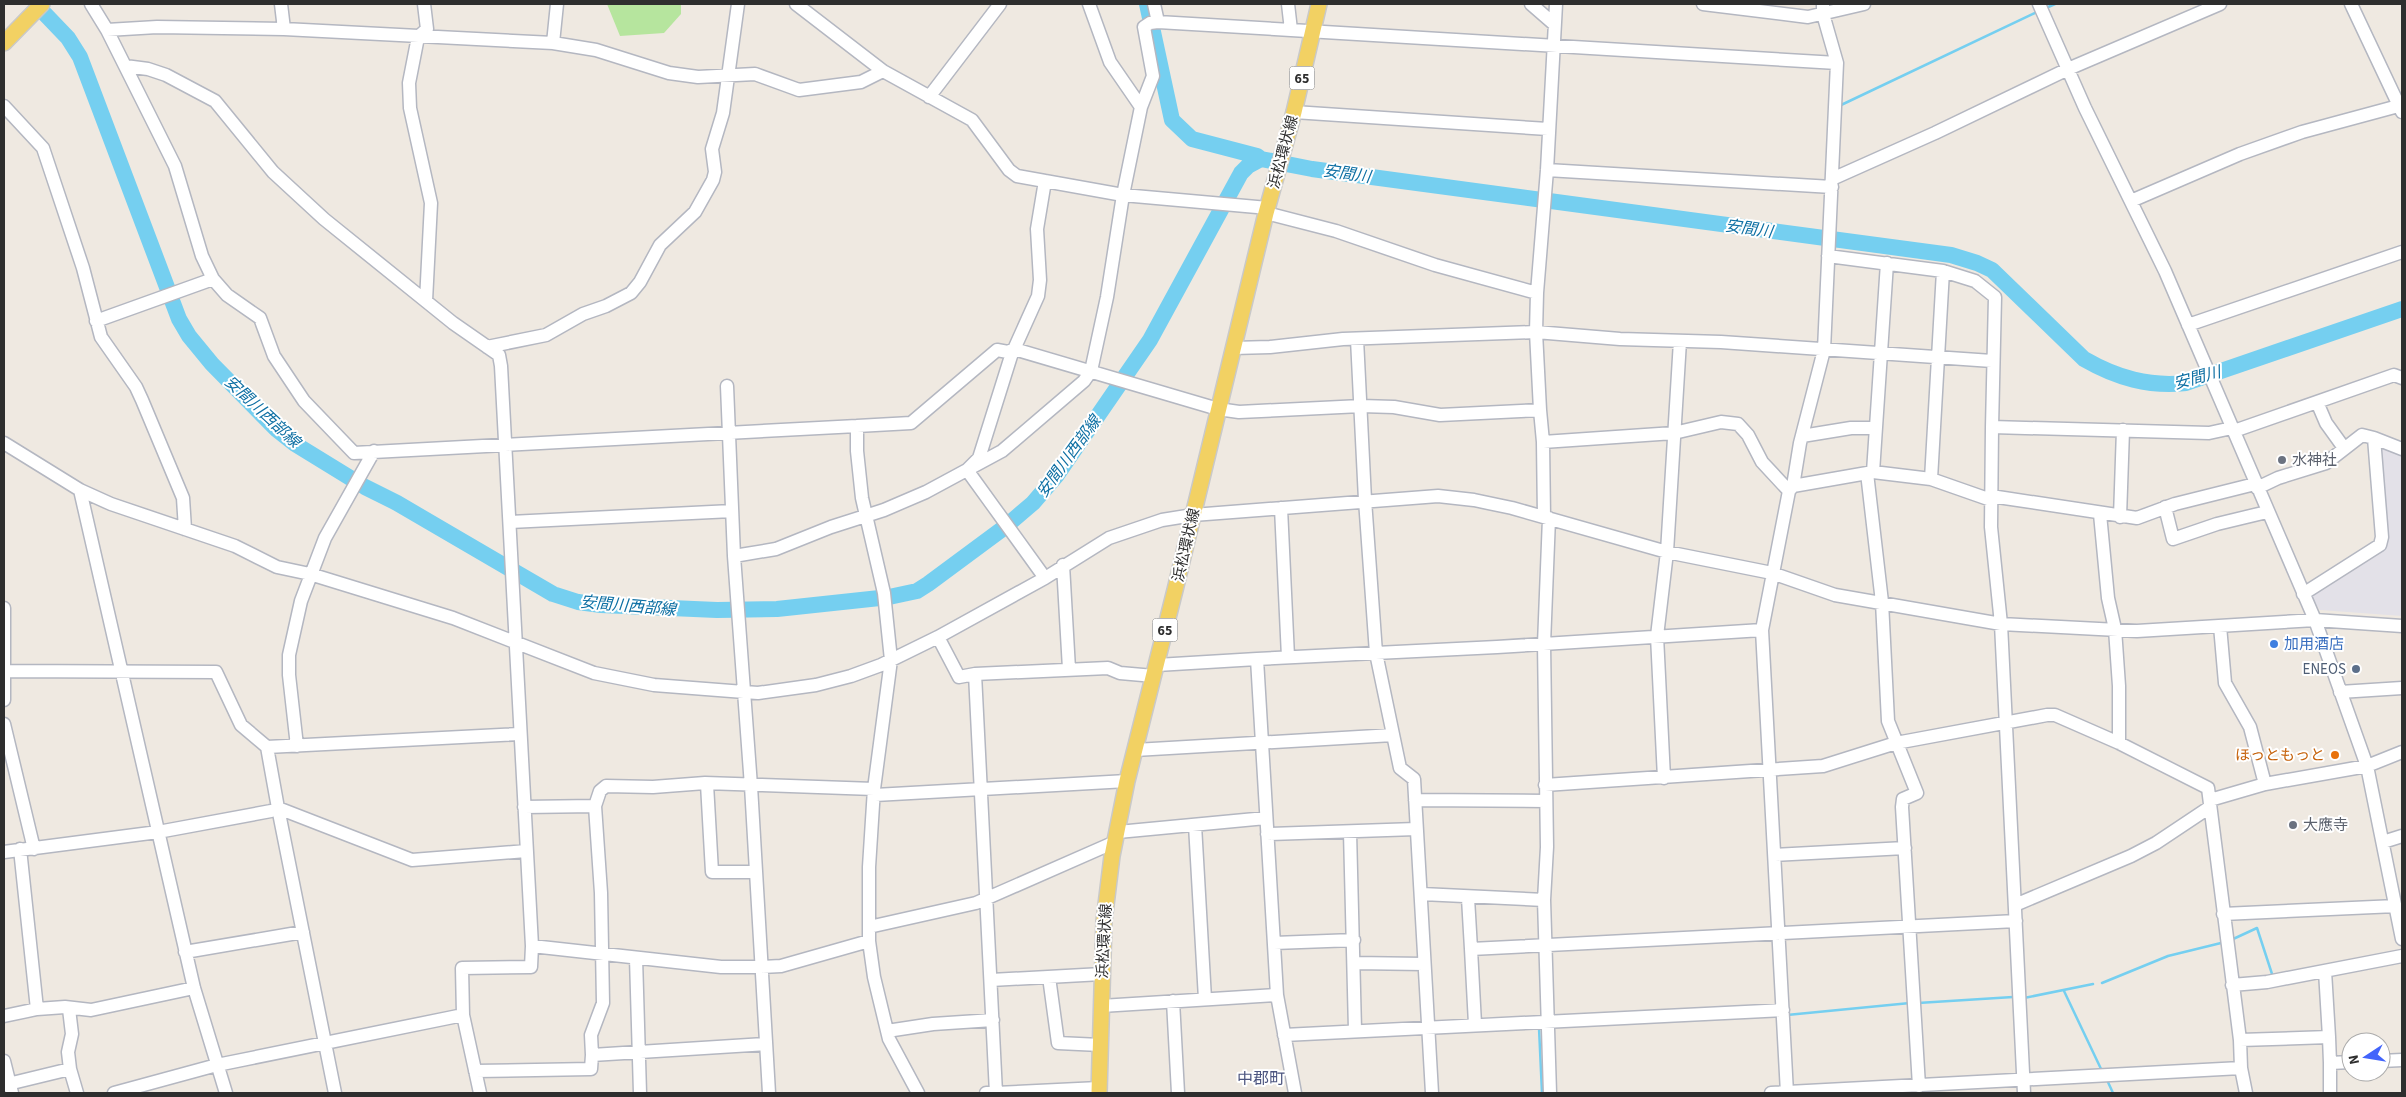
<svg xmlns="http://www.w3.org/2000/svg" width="2406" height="1097" font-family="'Source Sans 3','Noto Sans JP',sans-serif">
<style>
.industrial{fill:#e3e1e8}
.green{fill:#b6e59e}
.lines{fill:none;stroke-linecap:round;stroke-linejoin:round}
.stream{stroke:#75cff0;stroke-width:2.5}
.river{stroke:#75cff0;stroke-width:16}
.minor-casing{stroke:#b4b7c1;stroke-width:15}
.major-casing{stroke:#c9c9c9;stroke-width:18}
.minor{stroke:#fff;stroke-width:12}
.major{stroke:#f2d163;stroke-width:15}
.worship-dot{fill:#6b7280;stroke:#fff;stroke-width:2}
.shop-dot{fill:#3f7fe0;stroke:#fff;stroke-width:2}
.service-dot{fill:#5c6f8a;stroke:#fff;stroke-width:2}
.food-dot{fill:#e8710a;stroke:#fff;stroke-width:2}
.labels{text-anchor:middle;stroke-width:4;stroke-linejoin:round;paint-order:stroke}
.shield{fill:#fff;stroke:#6d6d6d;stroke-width:1}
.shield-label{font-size:14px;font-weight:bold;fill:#2e2e2e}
.street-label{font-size:15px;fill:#2e2e2e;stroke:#fff}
.worship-label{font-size:15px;fill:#5b616d;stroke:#fff;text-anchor:start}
.shop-label{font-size:15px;fill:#366cbe;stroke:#fff;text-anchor:start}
.service-label{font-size:15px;fill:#4e5e75;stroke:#fff;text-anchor:end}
.food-label{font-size:15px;fill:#c56008;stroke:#fff;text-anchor:end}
.water-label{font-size:16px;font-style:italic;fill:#0d6fa3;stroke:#fff}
.neighbourhood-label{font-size:16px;fill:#4d5680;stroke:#fff}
</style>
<rect width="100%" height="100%" fill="#efe9e1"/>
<!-- industrial -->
<path class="industrial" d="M 2376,446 L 2402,452 L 2402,616 L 2320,610 L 2309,594 L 2384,546 Z"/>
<!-- green -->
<path class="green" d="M 607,4 L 681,4 L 681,14 L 664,33 L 620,36 Z"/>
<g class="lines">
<!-- stream -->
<path class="stream" d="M 2046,8 L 2055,4
M 1839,106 L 2039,11
M 2231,940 L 2257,928 L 2273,977
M 2102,983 L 2168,956 L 2221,943
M 2064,991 L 2102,1071
M 2024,998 L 2093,984
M 1918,1003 L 2013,997
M 1787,1015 L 1910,1003
M 1539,1028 L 1542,1093
M 2107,1080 L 2113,1093"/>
<!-- river -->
<path class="river" d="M 1147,4 L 1172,120 L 1192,139 L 1257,156 L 1261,159 L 1312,169 L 1951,255 L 1977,263 L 1992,270 L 2084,359 C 2117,378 2149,387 2186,383 L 2402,309
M 45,14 L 68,38 L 80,57 L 179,319 L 189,336 L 212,364 L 276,429 L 295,444 L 365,487 L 397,503 L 553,594 L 578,602 L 601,605 L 717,610 L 777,609 L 889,597 L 917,591 L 928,584 L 1005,527 L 1033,503 L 1057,475 L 1150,340 L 1241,173 L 1248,166 L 1261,159"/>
<defs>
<path id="minor" d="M 91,4 L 107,30 L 157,27 L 284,29 L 553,43 L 596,50 L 669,73 L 698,77 L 755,74 L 799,90 L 861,82 L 883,71
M 281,4 L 284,29
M 424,4 L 427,29 L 418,37 L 409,83 L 410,108 L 431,203 L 426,301
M 796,4 L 883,71 L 972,120 L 1009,170 L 1017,176 L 1123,195 L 1268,208
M 1089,4 L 1110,62 L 1141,107
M 1154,4 L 1158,22
M 1288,4 L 1291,30 L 1837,63 L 1823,14 L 1823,4
M 1531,4 L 1554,24
M 1703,4 L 1808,17 L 1864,4
M 2039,4 L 2085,108 L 2165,271 L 2315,620 L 2367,766 L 2402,939
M 2351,4 L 2402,112
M 107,30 L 125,66 L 148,69 L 166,75 L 215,101 L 273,172 L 324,219 L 453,323 L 499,355 L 501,366 L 532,946 L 531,967 L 462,968 L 463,1015 L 217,1065 L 114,1093
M 553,43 L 557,4
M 125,66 L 175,166 L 202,256 L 213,279 L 227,295 L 260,318 L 274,356 L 304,401 L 354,453 L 857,426
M 929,97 L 1000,4
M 4,106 L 43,148 L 83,268 L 101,337 L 136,387 L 142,400 L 183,498 L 185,529
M 1294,112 L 1548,129
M 1547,170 L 1832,187
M 1832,179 L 1935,133 L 2068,69 L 2220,4
M 1045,181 L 1037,229 L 1040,280 L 1038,296 L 1011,356 L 979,458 L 967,470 L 1045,578
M 2131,201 L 2240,154 L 2302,132 L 2402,105
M 1266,213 L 1336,231 L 1435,265 L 1537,293
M 1828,256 L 1943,271 L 1975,281 L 1995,297 L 1992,427
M 96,321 L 213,279
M 2188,325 L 2402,252
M 1357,339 L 1365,500 L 1376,653 L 1400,768 L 1414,779 L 1432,1093
M 487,347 L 546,335 L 583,314 L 606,306 L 631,293 L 640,282 L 660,245 L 695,212 L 713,180 L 715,172 L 712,149 L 723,113 L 738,4
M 1233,348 L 1270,347 L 1343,339 L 1536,332 L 1620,339 L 1721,342 L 1992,361
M 727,386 L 734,556 L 751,786 L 769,1093
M 2317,402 L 2326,423 L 2344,448
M 1540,410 L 1536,332 L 1537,293 L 1547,170 L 1556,4
M 2234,431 L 2394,375 L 2402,378
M 1802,436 L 1851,428 L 1876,428
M 1543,442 L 1674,433 L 1721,422 L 1738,424 L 1748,435 L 1762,462 L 1789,491
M 4,443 L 80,490 L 111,504 L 235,546 L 277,567 L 310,574 L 453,618 L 594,673 L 654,685 L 744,692 L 758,693 L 816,685 L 851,676 L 881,665 L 938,637 L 1045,578 L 1109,538 L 1162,520 L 1193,515 L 1438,496 L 1474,500 L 1512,508 L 1667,552 L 1772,573 L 1835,595 L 2001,624 L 2137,631 L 2315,620 L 2402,626
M 1873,472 L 1887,263
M 1867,473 L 1882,602 L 1888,721 L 1917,793 L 1903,799 L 1902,807 L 1919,1086
M 1931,479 L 1943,271
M 1793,486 L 1873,472 L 1931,479 L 1991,500
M 2257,488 L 2278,478 L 2326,463 L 2362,435 L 2374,438
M 80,490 L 194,988 L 226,1093
M 1991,496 L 2137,518 L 2175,504 L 2255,484
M 2165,507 L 2173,539 L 2217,524 L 2267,512
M 1281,508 L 1288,657
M 2100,514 L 2108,598 L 2115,629 L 2119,686 L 2119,743
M 2120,517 L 2123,430
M 1549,518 L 1544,644 L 1547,847 L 1544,900 L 1550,1093
M 510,522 L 732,511
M 734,556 L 776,549 L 831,527 L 884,510 L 926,492 L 1002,451 L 1084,381 L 1091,371 L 1107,297 L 1123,195 L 1141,107 L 1153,76 L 1144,27 L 1150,23 L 1158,22 L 1291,30
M 1063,565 L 1069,669
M 2303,594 L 2380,545 L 2382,537 L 2374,438 L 2402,449
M 4,608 L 4,700
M 2220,626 L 2225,683 L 2250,727 L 2265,784
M 938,637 L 959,677 L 975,674
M 1257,659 L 1497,647 L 1762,630
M 1157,665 L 1257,659 L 1277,995 L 1295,1093
M 4,671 L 216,672 L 241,725 L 267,747 L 278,808 L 335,1093
M 2340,692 L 2402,688
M 4,724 L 34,849
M 297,746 L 289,675 L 289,655 L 301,601 L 325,538 L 374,451
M 267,747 L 520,734
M 1135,750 L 1393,735
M 1664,778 L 1657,636 L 1667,552 L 1680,341
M 707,784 L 712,872 L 756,872
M 1545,785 L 1823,766 L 1896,743 L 2047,715 L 2055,715 L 2119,743 L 2208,788 L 2240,1040
M 875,795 L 1127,781
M 1415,800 L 1546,801
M 2210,800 L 2265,784 L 2367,766 L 2402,752
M 524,807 L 595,806 L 600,791 L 606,786 L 653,787 L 705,783 L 874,789
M 1195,825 L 1205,999
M 1118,832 L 1266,818
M 1350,832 L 1355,1030
M 1267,834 L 1416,829
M 2383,842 L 2402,836
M 20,849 L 37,1009
M 4,852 L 158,832 L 271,811 L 278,808 L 412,860 L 526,851
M 1775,855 L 1905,848
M 1422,894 L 1544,900
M 1468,898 L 1471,949 L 2016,921
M 2015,905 L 2131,856 L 2156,843 L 2210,807
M 2223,914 L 2396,906
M 869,927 L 976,903 L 1115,842
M 1274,943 L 1354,940
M 532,946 L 721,967 L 761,967 L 781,966 L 869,941
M 1471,949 L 1475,1024
M 185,952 L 303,932
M 636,958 L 640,1093
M 1354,963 L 1424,964
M 2325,971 L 2329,1037
M 1049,977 L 1058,1043 L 1100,1045
M 991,980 L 1102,974
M 2232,985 L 2267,982 L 2402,956
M 1173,1001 L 1178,1093
M 1101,1006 L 1277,995
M 69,1009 L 72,1034 L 68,1052 L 70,1069
M 463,1015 L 480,1093
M 4,1016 L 37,1009 L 65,1007 L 91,1010 L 194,988
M 887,1031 L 933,1024 L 993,1020
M 1284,1035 L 1783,1010
M 592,1055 L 591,1035 L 603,1003 L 601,893 L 595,806
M 4,1061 L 12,1093
M 2381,1061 L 2402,1060
M 2330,1063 L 2330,1093
M 2241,1068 L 2246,1093
M 475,1071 L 591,1069 L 592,1055 L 766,1044
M 4,1085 L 70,1069 L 77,1093
M 918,1093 L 889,1039 L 874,977 L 869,941 L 869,867 L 874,789 L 891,660 L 884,593 L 862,498 L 857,451 L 857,426 L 911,423 L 997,350 L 1008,352 L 1014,349 L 1218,409 L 1239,412 L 1361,406 L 1394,407 L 1440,415 L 1540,410 L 1543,442 L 1544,517
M 986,1093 L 996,1093 L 975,674 L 1108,668 L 1120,673 L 1154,676
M 996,1093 L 1099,1088
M 1771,1093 L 2241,1068 L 2240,1040 L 2329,1037 L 2330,1063 L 2351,1062
M 1787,1093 L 1762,630 L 1789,491 L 1793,486 L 1800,443 L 1824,350 L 1837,63
M 2024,1093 L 2001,624 L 1991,527 L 1992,427 L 2209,433 L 2232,428"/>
<path id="major" d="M 4,43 L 42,4
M 1099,1093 L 1104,921 L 1112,856 L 1127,781 L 1175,590 L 1266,213 L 1294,112 L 1319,4"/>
</defs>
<!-- minor casing -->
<use href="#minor" class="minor-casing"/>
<!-- major casing -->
<use href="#major" class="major-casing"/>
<!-- minor -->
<use href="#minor" class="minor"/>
<!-- major -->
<use href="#major" class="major"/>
</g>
<!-- markers -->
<g class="worship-dot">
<circle cx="2282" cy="460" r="5"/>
<circle cx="2293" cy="825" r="5"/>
</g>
<circle class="shop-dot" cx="2274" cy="644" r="5"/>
<circle class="service-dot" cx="2356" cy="669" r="5"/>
<circle class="food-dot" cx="2335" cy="755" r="5"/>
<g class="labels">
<!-- shield labels -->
<g class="shield">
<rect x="1289.5" y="66.5" width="25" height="23" rx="4"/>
<rect x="1152.5" y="618.5" width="25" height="23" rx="4"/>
</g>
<g class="shield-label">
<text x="1302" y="83">65</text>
<text x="1165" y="635">65</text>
</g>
<!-- street labels -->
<g class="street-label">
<text transform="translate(1283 152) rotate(-75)" y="5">浜松環状線</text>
<text transform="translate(1186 545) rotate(-77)" y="5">浜松環状線</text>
<text transform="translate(1104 941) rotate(-87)" y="5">浜松環状線</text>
</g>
<!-- worship labels -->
<g class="worship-label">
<text x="2292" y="465">水神社</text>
<text x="2303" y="830">大應寺</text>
</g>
<!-- shop labels -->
<g class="shop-label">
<text x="2284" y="649">加用酒店</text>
</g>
<!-- service labels -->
<g class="service-label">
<text x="2346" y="674">ENEOS</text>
</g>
<!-- food labels -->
<g class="food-label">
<text x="2325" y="760">ほっともっと</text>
</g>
<!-- water labels -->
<g class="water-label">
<text transform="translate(1347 173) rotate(8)" y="6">安間川</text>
<text transform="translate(1749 228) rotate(8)" y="6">安間川</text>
<text transform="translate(2197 377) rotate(-15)" y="6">安間川</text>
<text transform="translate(263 411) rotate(43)" y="6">安間川西部線</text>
<text transform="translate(1068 456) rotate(-54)" y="6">安間川西部線</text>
<text transform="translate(628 605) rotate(5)" y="6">安間川西部線</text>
</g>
<!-- neighbourhood labels -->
<g class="neighbourhood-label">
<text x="1261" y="1084">中郡町</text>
</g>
</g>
<!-- border -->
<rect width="2406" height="1097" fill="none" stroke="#2e2e2e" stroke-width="10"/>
<!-- north arrow -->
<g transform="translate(2366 1057) rotate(258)"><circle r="24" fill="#ffffff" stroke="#ababab"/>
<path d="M0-4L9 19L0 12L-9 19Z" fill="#4264fb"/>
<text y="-8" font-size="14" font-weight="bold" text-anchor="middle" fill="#2e2e2e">N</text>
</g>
</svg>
